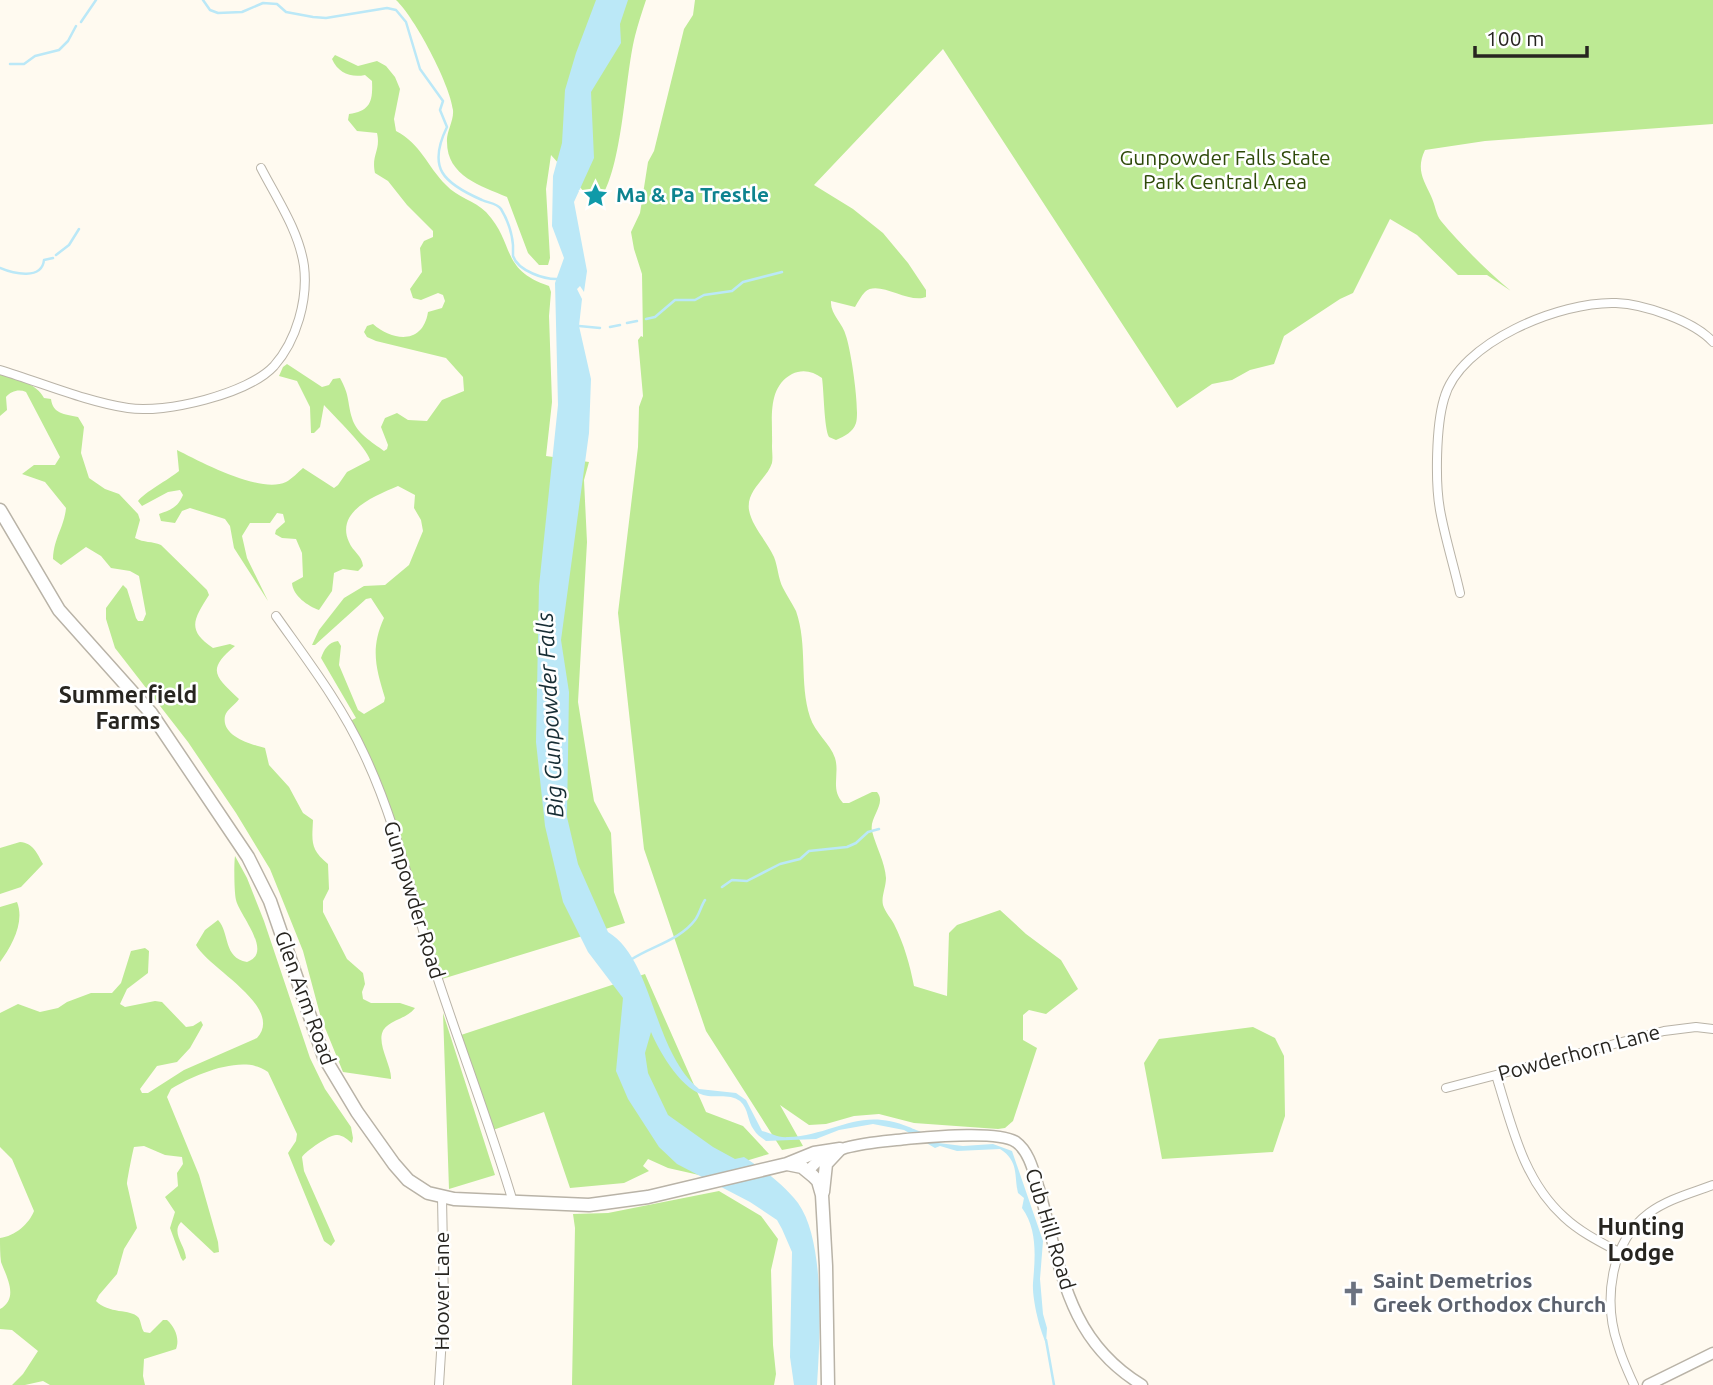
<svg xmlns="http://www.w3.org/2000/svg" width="1713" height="1385" font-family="Ubuntu,sans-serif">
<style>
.green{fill:#bdea94}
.water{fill:#bbe8f7}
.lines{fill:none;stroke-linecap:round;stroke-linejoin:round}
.stream{stroke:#bbe8f7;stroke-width:2.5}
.minor-casing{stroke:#b9b3a7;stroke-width:10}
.tertiary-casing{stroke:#b9b3a7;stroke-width:13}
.secondary-casing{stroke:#b9b3a7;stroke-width:15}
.minor{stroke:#fff;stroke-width:8}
.tertiary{stroke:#fff;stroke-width:10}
.secondary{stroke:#fff;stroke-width:12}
.labels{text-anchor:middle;stroke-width:5;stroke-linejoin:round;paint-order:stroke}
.park-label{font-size:21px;fill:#2e4a09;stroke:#fff}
.culture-label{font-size:21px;font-weight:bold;fill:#0d838f;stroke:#fff;text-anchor:start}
.street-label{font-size:21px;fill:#272520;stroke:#fff}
.worship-label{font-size:21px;font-weight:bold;fill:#5b616d;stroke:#fff;text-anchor:start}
.neighbourhood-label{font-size:23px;font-weight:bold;fill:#272520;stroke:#fff}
.water-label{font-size:23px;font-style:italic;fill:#162d34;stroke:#fff}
</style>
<rect width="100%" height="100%" fill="#fffaf0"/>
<!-- green -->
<path class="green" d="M 396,0 L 646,0 C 642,12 638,24 635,36 C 624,80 623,174 596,205 L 551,155 L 546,189 L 550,258 L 548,265 L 539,265 L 528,253 L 507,197 C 481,186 447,176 447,142 C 446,132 454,121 453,110 C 450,84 415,18 396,0 Z
M 695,0 L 1713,0 L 1713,124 L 1485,141 L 1425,150 C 1416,169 1423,179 1431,196 C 1435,204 1436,215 1441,221 C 1463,247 1485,269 1511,291 L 1487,275 L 1458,275 L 1417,235 L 1390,219 L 1353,293 L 1340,299 L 1284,336 L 1274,364 L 1250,370 L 1232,380 L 1212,384 L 1177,408 L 943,49 L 814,185 L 853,209 L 883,233 L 908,263 L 926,290 L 926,297 C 908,304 878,279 865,292 C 861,296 858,302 855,307 L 831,301 C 830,314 843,323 846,336 C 851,350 860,410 856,423 C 853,432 845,436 836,440 L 829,437 C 824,428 824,391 822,378 C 813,371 802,369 792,374 C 766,388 773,421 772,446 C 772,451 773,458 772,463 C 767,479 746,490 749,510 C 752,527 767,541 774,557 C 778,567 778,578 783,588 C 787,596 792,603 796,611 C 808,645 799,683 810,717 C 815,733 830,743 835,758 C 840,774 830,789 843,803 L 849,803 L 872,792 L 877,792 C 887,804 869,817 872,831 C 876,847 885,862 886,878 C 886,887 881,897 883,905 C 885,912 891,918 894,924 C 904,944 910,965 914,986 L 947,996 L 949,933 L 957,925 L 1000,910 L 1026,934 L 1061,960 L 1078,989 L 1046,1014 L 1029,1010 L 1023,1015 L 1023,1040 L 1037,1048 L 1013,1121 L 1005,1128 L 998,1129 L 914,1123 L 879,1114 L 854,1116 L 826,1124 L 809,1125 L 780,1105 L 803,1146 L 782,1150 L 706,1031 L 644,849 L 618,613 L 638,447 L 639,407 L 643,396 L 638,340 L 641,336 L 643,337 L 642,274 L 634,249 L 631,232 L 640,213 L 648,162 L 654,151 L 684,29 L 693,15 Z
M 335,55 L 358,66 L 377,61 L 386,66 L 395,77 L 400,89 L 394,119 L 396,131 C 421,144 427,166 446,185 C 457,197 475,201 486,212 C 516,244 499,269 549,286 L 551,292 L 549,316 L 552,402 L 546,456 L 589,462 L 584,480 L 587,542 L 578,702 L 594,801 L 611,833 L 614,892 L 625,923 L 442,979 L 398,842 L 350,721 L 356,718 L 321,658 C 324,650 328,642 338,641 L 341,646 L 339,665 L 358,710 L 364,714 L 384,702 L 385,698 C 376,668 370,649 384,618 L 371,598 L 366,599 L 315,645 L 312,645 L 319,630 L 344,598 L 364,586 L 385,585 L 409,565 L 423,531 L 421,520 L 414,508 L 415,495 L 398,486 C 375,496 335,511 349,542 C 353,552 362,555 363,566 L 358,571 L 343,569 L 334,573 L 332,591 L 319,610 C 308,606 293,596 292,583 L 303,577 L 302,553 L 296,539 L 282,538 L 275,534 L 276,530 L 285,522 L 283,514 L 277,513 L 270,523 L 250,523 L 242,536 L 247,558 L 268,601 L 234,548 L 230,526 L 225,519 L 190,508 L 182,511 L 175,523 L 161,521 L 159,514 C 171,510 178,507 183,495 L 180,490 L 168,492 L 142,506 L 138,501 C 145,492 168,480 179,471 L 177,450 C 201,462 260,494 286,482 C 292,479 298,472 303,468 L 334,488 L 338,485 L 347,472 L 370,460 C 367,448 335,417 324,405 L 320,427 L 314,433 L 311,433 L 310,407 L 297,381 L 279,376 L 283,367 L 287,364 L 322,387 L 329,385 L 333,379 L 340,378 C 350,396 347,401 352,418 C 356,433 372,442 384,451 L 387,449 L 388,445 L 381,427 L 385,418 L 397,413 L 408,420 L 427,421 L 442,400 L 464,391 L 463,377 L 446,358 L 376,341 L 367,337 L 364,332 L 367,326 L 373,324 C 394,342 423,344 428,312 L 442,308 L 445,301 L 443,295 L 438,293 L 421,300 L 413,298 L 410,289 L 422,272 L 420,248 L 424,241 L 433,237 L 433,231 L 407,205 L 388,181 L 375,173 C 371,154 381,151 377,133 L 357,131 L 348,120 L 349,114 C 370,111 373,102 372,81 L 365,75 C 351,78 338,73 332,59 Z
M 0,373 C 15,377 37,384 44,398 L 51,399 C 53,414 64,414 78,417 L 84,427 L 81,453 L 89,478 L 105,489 L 119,494 L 138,514 L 140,520 L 135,538 C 144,543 152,541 161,545 L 207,590 L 209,595 C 194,619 186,630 213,648 L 230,644 L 235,646 C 206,670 215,676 239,699 C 235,705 227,709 225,716 C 221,736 250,744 265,748 L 269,765 L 289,787 L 303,813 L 313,820 C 312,842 310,849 328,864 L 329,889 L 323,901 L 323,912 L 347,959 L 363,973 L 365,984 L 362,992 L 363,999 L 371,1003 L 400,1003 L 415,1008 C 407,1018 397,1018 387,1026 C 372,1038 392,1064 391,1079 L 343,1072 L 321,1018 L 303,951 L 270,869 L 236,813 L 188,742 L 115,648 L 106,619 L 106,608 L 123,585 L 127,589 L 136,618 L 138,621 L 143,621 L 146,614 L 139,576 L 130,571 L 111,568 L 101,556 L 86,547 L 61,565 L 53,559 C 54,537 64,528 66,508 L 45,482 L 22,474 L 34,465 L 55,465 L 60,457 L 26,392 C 19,389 11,391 6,397 L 7,410 L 0,416 Z
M 20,842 C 33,843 37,853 43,864 L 21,887 L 0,894 L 0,848 Z
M 235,856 L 247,878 L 264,921 L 310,1058 L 325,1089 L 351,1127 L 353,1138 L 352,1143 C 348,1140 342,1134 336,1135 C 329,1135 306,1151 302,1157 L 304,1171 L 335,1241 L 331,1246 L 324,1241 L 288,1153 L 296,1141 L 297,1134 L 268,1072 C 244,1053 194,1075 171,1089 L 167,1097 L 199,1175 L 218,1242 L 219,1252 L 214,1253 L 181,1222 C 171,1233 185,1245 186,1258 L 183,1261 L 181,1258 L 170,1228 L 175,1212 L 165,1197 L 178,1186 L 177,1173 L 183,1164 L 182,1157 L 165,1155 L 144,1146 L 134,1147 C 133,1150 127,1180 127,1184 L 137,1228 L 124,1249 L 117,1274 L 99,1295 L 96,1301 C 108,1314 131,1309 138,1317 C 141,1320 141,1328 144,1332 L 150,1333 L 163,1320 L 167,1320 C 175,1327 180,1339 176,1349 L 144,1359 L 143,1376 L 145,1385 L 50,1385 L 43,1381 L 25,1385 L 12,1385 L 23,1374 L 38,1351 L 12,1330 L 0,1329 L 0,1309 C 19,1298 7,1278 1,1262 C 0,1255 0,1245 0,1238 C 15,1236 29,1224 34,1211 L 12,1159 L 0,1147 L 0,1013 L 18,1004 L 40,1012 L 58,1008 L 67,1002 L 91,993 L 112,993 L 121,983 L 131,951 L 145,948 L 149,951 L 148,973 L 127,989 L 120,1004 L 125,1007 L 155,1001 L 162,1002 L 186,1027 L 193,1026 L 201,1021 L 203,1025 L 190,1048 L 177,1062 L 157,1066 L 140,1089 L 142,1093 L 148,1093 L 184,1070 L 257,1038 C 285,1007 208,968 196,945 L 205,930 L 218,920 C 230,933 223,958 247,962 C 274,953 240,916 236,900 C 234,891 234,863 235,856 Z
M 17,902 C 25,922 12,946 0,962 L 0,907 Z
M 645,974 L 706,1112 L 743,1126 L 769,1154 L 699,1175 L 668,1168 L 648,1159 L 643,1166 L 649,1171 L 624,1183 L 570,1188 L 544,1112 L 493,1130 L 461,1035 Z
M 443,1013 L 495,1175 L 449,1189 Z
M 1253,1027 L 1275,1038 L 1284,1056 L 1285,1116 L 1273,1152 L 1162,1159 L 1144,1063 L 1159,1039 Z
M 719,1191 L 761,1216 L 778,1239 L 771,1270 L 773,1345 L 776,1374 L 774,1385 L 572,1385 L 575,1228 L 573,1214 L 608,1213 Z"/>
<!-- water -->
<path class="water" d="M 596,0 L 628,0 L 620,24 L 621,43 L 591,92 L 594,158 L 574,202 L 587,271 L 584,292 L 580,286 L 577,289 L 582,299 L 579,326 L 591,379 L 589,433 L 561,640 L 569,692 L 567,817 L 578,864 L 608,932 C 654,960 652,1050 699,1089 L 736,1093 L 746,1100 L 762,1131 C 771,1133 778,1138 788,1137 C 835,1135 859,1106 909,1127 C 920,1132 924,1131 930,1142 L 963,1146 L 993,1144 L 1012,1151 L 1043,1241 L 1040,1279 L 1043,1314 L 1047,1328 L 1046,1343 C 1039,1328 1032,1298 1033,1283 C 1035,1258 1038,1230 1022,1208 L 1024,1198 L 1018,1193 C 1014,1175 1019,1161 1000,1149 L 957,1151 L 940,1146 L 935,1148 L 904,1130 L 873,1124 L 839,1130 L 816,1139 L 766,1141 C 762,1138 757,1135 754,1130 C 747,1121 749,1109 740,1101 C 731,1094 718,1097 708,1096 C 683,1093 660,1053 651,1032 L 645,1053 L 648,1073 L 668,1115 L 713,1147 L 735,1159 L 744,1157 C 764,1170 783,1184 798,1203 C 826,1242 820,1338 817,1385 L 794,1385 L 790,1357 L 792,1252 L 782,1229 L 777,1220 L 750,1202 L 677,1164 L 659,1147 L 628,1099 L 616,1071 L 623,998 L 588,952 L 563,902 L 545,826 L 536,742 L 539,586 L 558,405 L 555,283 L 564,258 L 552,226 L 553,176 L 562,143 L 565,90 L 576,53 Z"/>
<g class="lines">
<!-- stream -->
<path class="stream" d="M 203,0 L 210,10 L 218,13 L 242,12 L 263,3 L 277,4 L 286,12 L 313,17 L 326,18 L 387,8 L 396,10 L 406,22 L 420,69 L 443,101 L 440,110 L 447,127 C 427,168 443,183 482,200 C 488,203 497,203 501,209 C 507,219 512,233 513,245 C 513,246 513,254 513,256 C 518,271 545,280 559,279
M 81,22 L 96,0
M 10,64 L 24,64 L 35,56 L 59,50 L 68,41 L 76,26
M 56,255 L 69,245 L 79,229
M 0,268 C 14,274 42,280 44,260 L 53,258
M 646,319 L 655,317 L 675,300 L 695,300 L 704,295 L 732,291 L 743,282 L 782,272
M 627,323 L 637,321
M 579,326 L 600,328
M 610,327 L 620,325
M 722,887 L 732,880 L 747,881 L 780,864 L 800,859 L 809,851 L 847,847 L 856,843 L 868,832 L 879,829
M 632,959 C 652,946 680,940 695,920 C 699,915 701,906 705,900
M 1046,1340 L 1054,1385"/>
<defs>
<path id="minor" d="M 0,370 C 40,382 87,402 128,408 C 165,414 248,394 274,366 C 297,340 308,299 304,266 C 299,231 277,199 261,168
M 1460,593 C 1454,566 1445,538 1440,510 C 1435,482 1436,426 1444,399 C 1459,342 1561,301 1616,303 C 1644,304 1694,321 1713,342
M 276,616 C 307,660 341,704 364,754 C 395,819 411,892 432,961 C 458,1042 489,1121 513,1202
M 1496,1075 C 1512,1126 1523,1180 1564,1217 C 1580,1232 1600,1242 1619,1252
M 1446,1088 L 1664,1031 L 1696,1027 L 1713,1029
M 439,1385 L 444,1305 L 442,1197
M 1634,1385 C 1628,1372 1622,1359 1618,1345 C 1603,1301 1610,1242 1649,1213 C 1668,1199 1692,1193 1713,1185"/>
<path id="tertiary" d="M 808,1171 C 831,1143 872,1143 906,1139 C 929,1137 998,1130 1016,1142 C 1030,1152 1034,1174 1039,1189 C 1061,1267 1066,1339 1142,1385
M 1648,1385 L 1713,1353"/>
<path id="secondary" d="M 0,510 L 59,610 L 151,713 L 248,857 L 270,901 L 324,1057 L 357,1112 L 394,1164 L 408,1180 L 428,1193 L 454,1199 L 589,1205 L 648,1197 L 787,1164 L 802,1167 L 813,1176 L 818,1181 L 822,1195 L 826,1266 L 828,1385
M 787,1164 L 814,1153 L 840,1149
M 823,1192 L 826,1164 L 840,1149"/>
</defs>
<!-- minor casing -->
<use href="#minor" class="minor-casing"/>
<!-- tertiary casing -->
<use href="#tertiary" class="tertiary-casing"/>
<!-- secondary casing -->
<use href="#secondary" class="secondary-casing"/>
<!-- minor -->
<use href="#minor" class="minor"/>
<!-- tertiary -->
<use href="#tertiary" class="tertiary"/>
<!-- secondary -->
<use href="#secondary" class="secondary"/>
</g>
<!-- icons -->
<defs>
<symbol id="sight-bare" viewBox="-9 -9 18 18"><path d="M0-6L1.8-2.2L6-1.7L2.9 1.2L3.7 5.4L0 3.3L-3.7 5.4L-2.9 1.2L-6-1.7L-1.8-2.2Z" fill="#0f9aa8" stroke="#fff" stroke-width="2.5" paint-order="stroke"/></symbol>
<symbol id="church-bare" viewBox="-9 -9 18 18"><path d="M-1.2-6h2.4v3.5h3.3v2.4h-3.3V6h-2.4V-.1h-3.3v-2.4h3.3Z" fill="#6b7280" stroke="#fff" stroke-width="2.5" paint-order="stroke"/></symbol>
</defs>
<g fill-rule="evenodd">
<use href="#sight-bare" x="578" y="178" width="35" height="35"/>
<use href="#church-bare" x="1336" y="1276" width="35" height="35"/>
</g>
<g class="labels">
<!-- park labels -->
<g class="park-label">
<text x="1225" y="165">Gunpowder Falls State<tspan x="1225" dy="24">Park Central Area</tspan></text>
</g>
<!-- culture labels -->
<g class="culture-label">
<text x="616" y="202">Ma &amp; Pa Trestle</text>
</g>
<!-- street labels -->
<g class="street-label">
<text transform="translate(414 900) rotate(73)" y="7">Gunpowder Road</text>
<text transform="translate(305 998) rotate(70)" y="7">Glen Arm Road</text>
<text transform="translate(1579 1053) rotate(-15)" y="7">Powderhorn Lane</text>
<text transform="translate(1050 1229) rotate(73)" y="7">Cub Hill Road</text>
<text transform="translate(442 1291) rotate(-90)" y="7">Hoover Lane</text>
</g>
<!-- worship labels -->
<g class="worship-label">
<text x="1373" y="1288">Saint Demetrios<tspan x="1373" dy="24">Greek Orthodox Church</tspan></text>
</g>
<!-- neighbourhood labels -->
<g class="neighbourhood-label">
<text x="128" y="703">Summerfield<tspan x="128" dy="26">Farms</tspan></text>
<text x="1641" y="1235">Hunting<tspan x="1641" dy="26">Lodge</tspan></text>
</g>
<!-- water labels -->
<g class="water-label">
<text transform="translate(550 715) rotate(-93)" y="8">Big Gunpowder Falls</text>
</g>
</g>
<!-- scale -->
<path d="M1475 46v10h112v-10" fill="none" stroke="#272520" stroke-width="3.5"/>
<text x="1486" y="46" font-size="21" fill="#272520" stroke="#ffffff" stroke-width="5" paint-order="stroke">100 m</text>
</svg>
